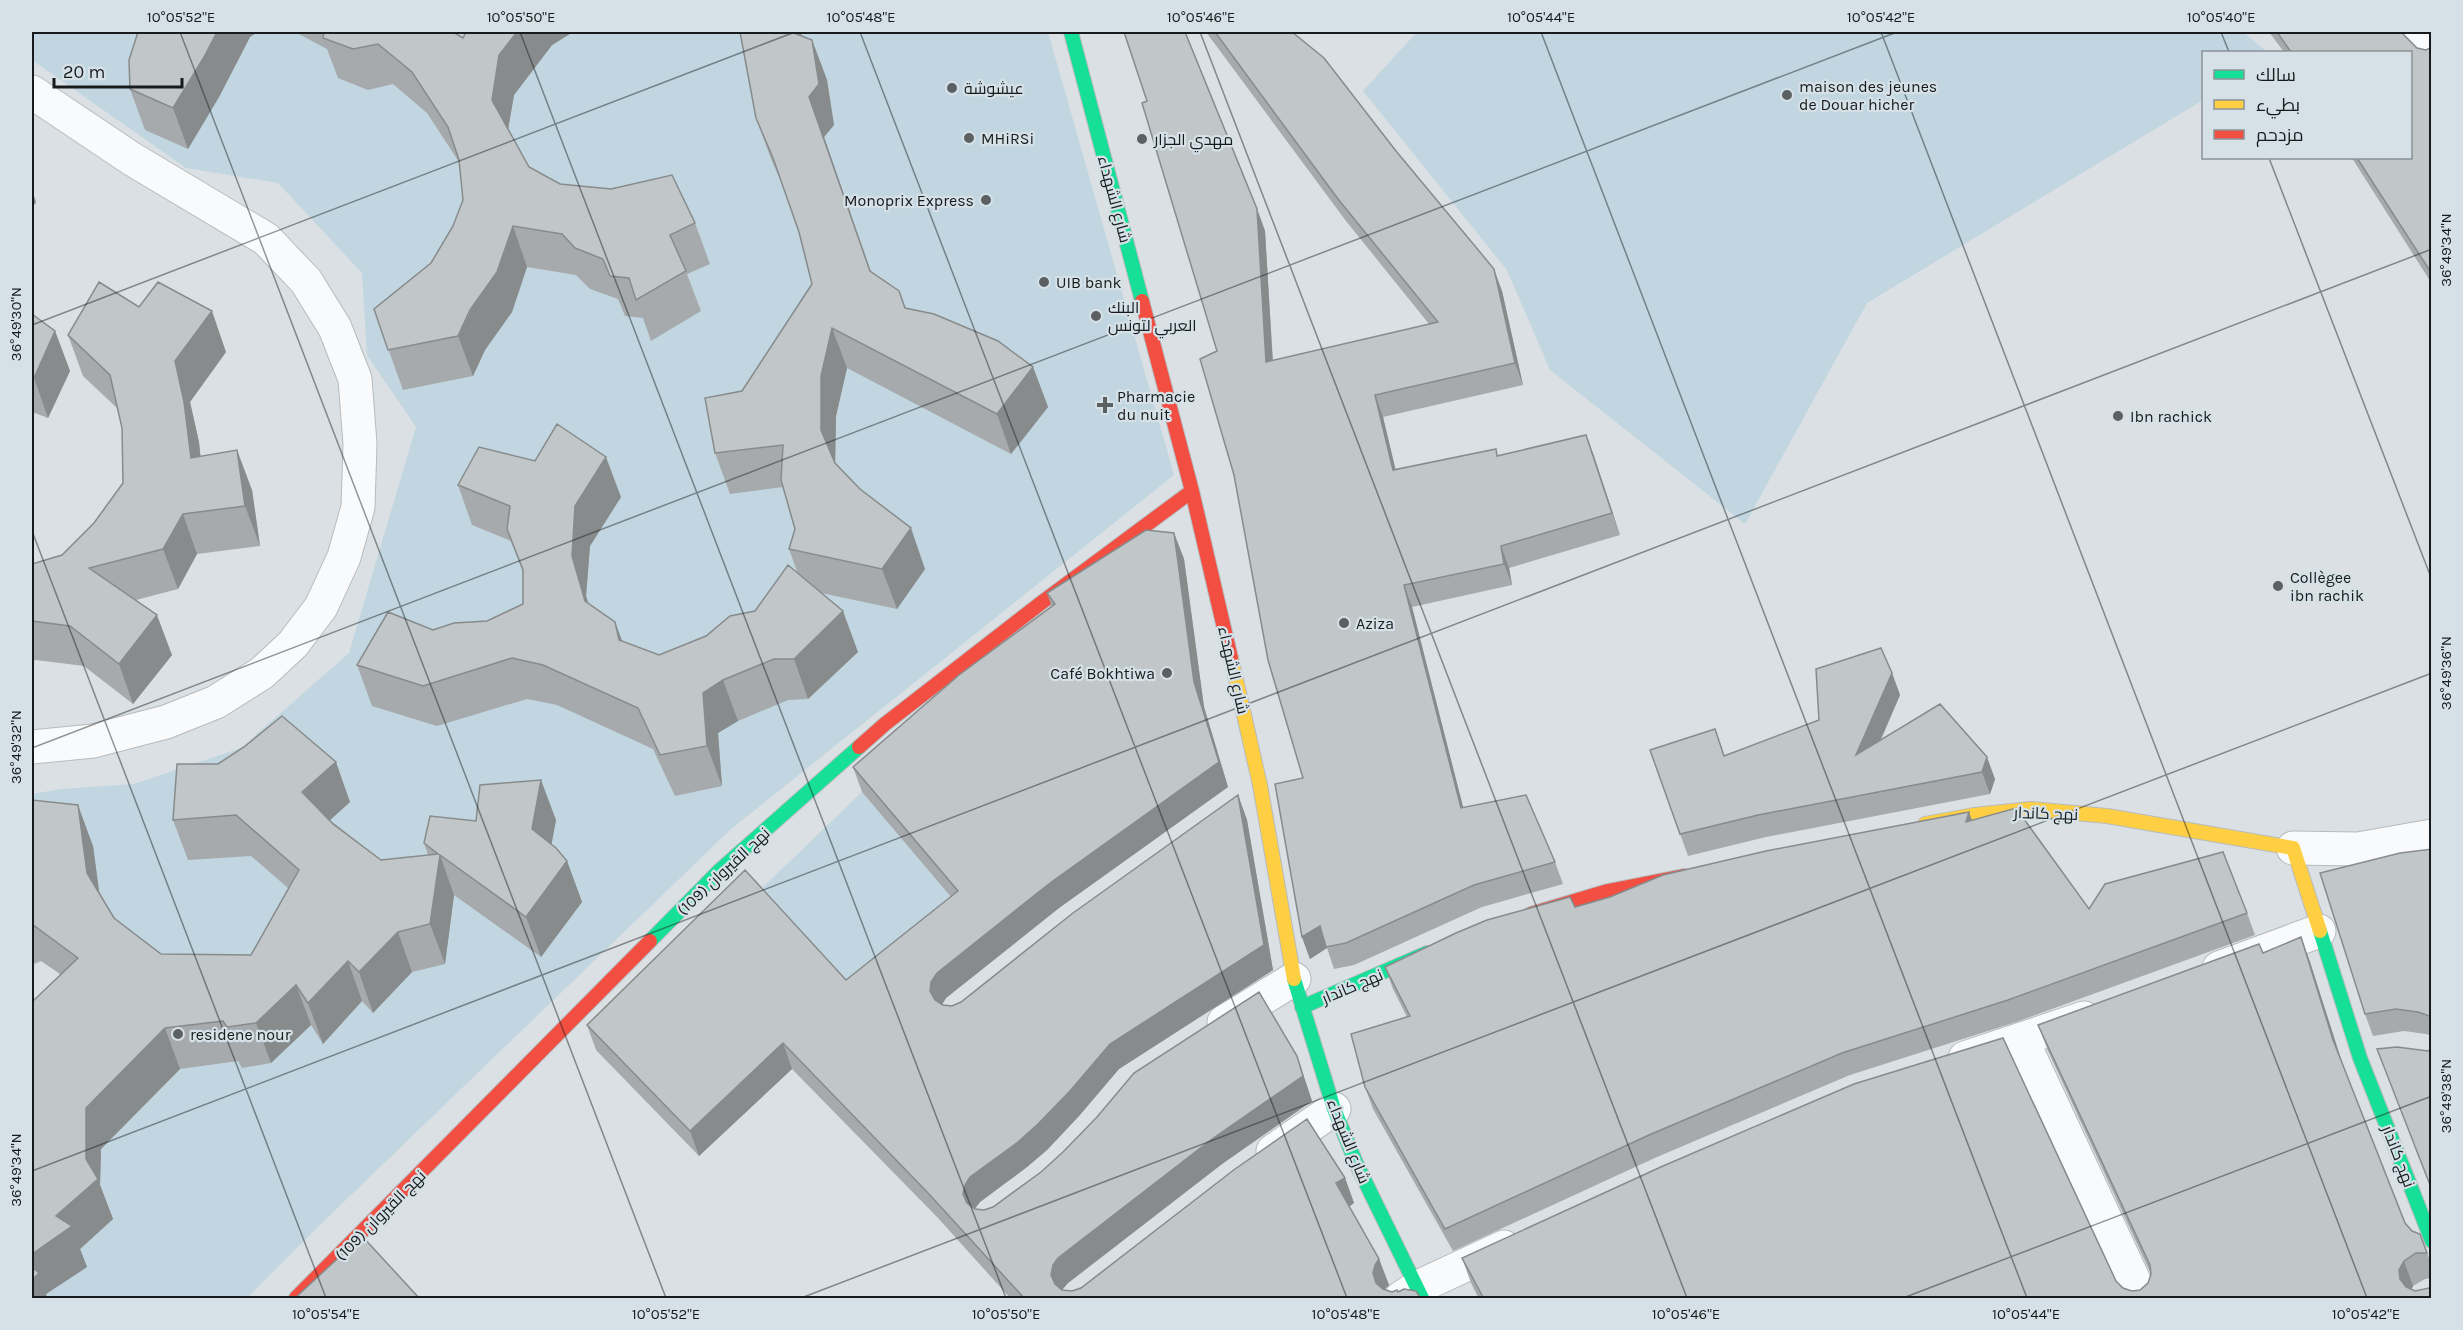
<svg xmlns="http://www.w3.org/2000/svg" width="2463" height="1330" font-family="Karla,Cairo,sans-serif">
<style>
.green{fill:#c1d6e0}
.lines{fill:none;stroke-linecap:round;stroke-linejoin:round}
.street-casing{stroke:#b7bbbe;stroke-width:35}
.fast-casing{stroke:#b7bbbe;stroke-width:16}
.slow-casing{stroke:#b7bbbe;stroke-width:16}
.jam-casing{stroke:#b7bbbe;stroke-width:16}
.street{stroke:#f9fafb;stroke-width:33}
.fast{stroke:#16e098;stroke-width:14}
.slow{stroke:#ffcf43;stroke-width:14}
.jam{stroke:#f24e42;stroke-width:14}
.wall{fill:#a6aaac}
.shaded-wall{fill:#878b8c}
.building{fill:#c1c6c8;stroke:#878b8c;stroke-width:1.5}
.ticks{fill:none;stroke:#171b1d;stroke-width:1.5;stroke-opacity:0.45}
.poi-dot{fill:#5b6062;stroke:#d6e1e7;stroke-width:2}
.labels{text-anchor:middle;stroke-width:4.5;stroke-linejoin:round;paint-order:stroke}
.poi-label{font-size:16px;fill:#171b1d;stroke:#d6e1e7;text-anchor:start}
.street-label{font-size:16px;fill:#171b1d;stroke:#d6e1e7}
.neatline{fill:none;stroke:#171b1d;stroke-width:2}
.ticks-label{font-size:15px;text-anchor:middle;fill:#171b1d}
</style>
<rect width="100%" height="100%" fill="#dae0e3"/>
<!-- green -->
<path class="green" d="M 32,32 L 1048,32 L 1174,475 L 731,829 L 325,1220 L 247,1298 L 32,1298 L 77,988 L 43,961 L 32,966 L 32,794 L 61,789 L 134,784 L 241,748 L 349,653 L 416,427 L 367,355 L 362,273 L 278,183 L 186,168 L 32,60 Z
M 1417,32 L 2243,32 L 2267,52 L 2204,52 L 2203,100 L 1867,303 L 1745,524 L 1550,370 L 1507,270 L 1363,91 Z
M 862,792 L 967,916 L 902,1054 L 754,896 Z"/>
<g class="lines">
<defs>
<path id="street" d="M 2415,32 L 2432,53
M 32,92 L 132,159 L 266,239 L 306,281 L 335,328 L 355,379 L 360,444 L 358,507 L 344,557 L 321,607 L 293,644 L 262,673 L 216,702 L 166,722 L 93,741 L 32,747
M 2293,848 L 2358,849 L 2432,836
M 2219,968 L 2319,931
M 1224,1022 L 1294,979
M 2022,1040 L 2142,1298
M 1965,1058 L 2084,1018
M 1273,1151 L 1334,1109
M 1401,1298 L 1416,1288 L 1504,1247"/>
<path id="fast" d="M 1071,32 L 1142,301
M 2320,931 L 2360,1058 L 2432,1241
M 650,941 L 719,871 L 859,747
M 1294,979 L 1334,1109 L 1356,1163 L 1422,1298
M 1302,1007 L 1427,953"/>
<path id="slow" d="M 1231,658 L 1260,785 L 1294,979
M 1925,824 L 1974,815 L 2031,809 L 2107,816 L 2293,848 L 2320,931"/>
<path id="jam" d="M 1142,301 L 1192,491 L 1231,658
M 859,747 L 885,724 L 1041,603 L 1192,491
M 1531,914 L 1608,891 L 1684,876
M 296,1298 L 650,941"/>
</defs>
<!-- street casing -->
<use href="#street" class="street-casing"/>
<!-- fast casing -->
<use href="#fast" class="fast-casing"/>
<!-- slow casing -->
<use href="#slow" class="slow-casing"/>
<!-- jam casing -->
<use href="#jam" class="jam-casing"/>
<!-- street -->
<use href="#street" class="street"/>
<!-- fast -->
<use href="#fast" class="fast"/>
<!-- slow -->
<use href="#slow" class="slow"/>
<!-- jam -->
<use href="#jam" class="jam"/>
</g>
<!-- wall -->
<path class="wall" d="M 138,32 L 257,32 L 250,37 L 219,97 L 188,149 L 145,130 L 130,89 Z
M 295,32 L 453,32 L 463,38 L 466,32 L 573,32 L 552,45 L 514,95 L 508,130 L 529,167 L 560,184 L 695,223 L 710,264 L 687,274 L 701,311 L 651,341 L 643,318 L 625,316 L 618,299 L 590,289 L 576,275 L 527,267 L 512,312 L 485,350 L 473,376 L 403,390 L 374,309 L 431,263 L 453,226 L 463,200 L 459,162 L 427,113 L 393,84 L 368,90 L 338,78 L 327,49 Z
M 1206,32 L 1292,32 L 1502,291 L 1523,385 L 1383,417 L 1395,469 L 1498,456 L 1586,435 L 1620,535 L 1509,568 L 1512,585 L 1412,607 L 1463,808 L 1555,862 L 1563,884 L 1482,907 L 1354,965 L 1334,969 L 1327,948 L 1310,959 L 1302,937 L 1303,778 L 1257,209 L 1265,231 L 1273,361 L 1429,324 L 1346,221 Z
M 2269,32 L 2401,32 L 2417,48 L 2426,50 L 2432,47 L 2432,284 L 2352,158 L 2410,158 L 2410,52 L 2284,52 Z
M 802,36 L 812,40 L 827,80 L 834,125 L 824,137 L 871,272 L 905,308 L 1033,367 L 1048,407 L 1011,454 L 847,368 L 836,416 L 835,463 L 925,569 L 897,609 L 821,593 L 858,652 L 808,699 L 788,700 L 738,721 L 718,733 L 722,786 L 675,796 L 653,749 L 557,705 L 527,699 L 437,726 L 372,706 L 357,665 L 433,630 L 487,621 L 523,604 L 523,572 L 511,541 L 472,525 L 458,485 L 621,497 L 590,546 L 586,596 L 588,603 L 615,622 L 622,641 L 659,655 L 706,636 L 755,611 L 798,574 L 789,549 L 795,529 L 783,487 L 730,494 L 715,453 L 742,391 L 812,284 L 799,232 L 784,188 L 771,159 L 756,118 Z
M 139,307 L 226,352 L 190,402 L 199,442 L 200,456 L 252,490 L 260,546 L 197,554 L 178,589 L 136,600 L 172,655 L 133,704 L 84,666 L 36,660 L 32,661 L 32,564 L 62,555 L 94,523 L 123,483 L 122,428 L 117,408 L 83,376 L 68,335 Z
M 32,314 L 55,331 L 70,371 L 48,418 L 32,412 Z
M 1174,533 L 1184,559 L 1204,707 L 1228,787 L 1059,908 L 946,998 L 942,1005 L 952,1006 L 961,1002 L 1238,795 L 1247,820 L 1273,970 L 1119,1069 L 1079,1116 L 1047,1150 L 1027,1167 L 980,1202 L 974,1209 L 984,1210 L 993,1207 L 1297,1056 L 1312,1101 L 1222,1164 L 1068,1283 L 1062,1290 L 1072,1291 L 1345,1178 L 1354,1203 L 1349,1206 L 1379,1259 L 1389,1285 L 1384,1290 L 1421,1299 L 1011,1299 L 938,1218 L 792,1069 L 699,1156 L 596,1050 L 587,1025 L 846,980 L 951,897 L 862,792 L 853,767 L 1052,607 L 1047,593 Z
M 1892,673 L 1900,695 L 1881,740 L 1940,704 L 1995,779 L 1990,794 L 1766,837 L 1688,856 L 1650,750 L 1725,756 L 1819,720 Z
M 32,800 L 93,846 L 99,892 L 114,918 L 161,954 L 251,955 L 288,888 L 251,856 L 188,860 L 173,820 L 350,802 L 330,820 L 381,860 L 428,855 L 424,843 L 476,821 L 556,820 L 551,844 L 567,861 L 582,902 L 541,957 L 454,895 L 445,964 L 412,972 L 373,1013 L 362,1001 L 323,1044 L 311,1025 L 271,1063 L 242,1068 L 238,1061 L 180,1069 L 101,1149 L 100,1185 L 113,1219 L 80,1249 L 87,1267 L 46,1294 L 32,1299 L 60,974 L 41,961 L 32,964 Z
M 1972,820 L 2089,909 L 2247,913 L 2255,935 L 2016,1022 L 1850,1075 L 1657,1157 L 1453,1251 L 1373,1109 L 1365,1087 L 1407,1017 L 1393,989 L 1385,967 L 1575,907 Z
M 2432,849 L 2432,1036 L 2426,1034 L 2404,1031 L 2373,1036 L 2365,1014 Z
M 2301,937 L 2310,962 L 2339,1055 L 2405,1223 L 2412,1231 L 2420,1234 L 2432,1266 L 2432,1278 L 2425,1279 L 2413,1286 L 2411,1290 L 2432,1299 L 1479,1299 L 1471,1283 L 1462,1258 L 2116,1281 L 2123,1288 L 2132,1291 L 2140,1290 L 2148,1283 L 2151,1274 L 2048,1051 L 2038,1025 L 2263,953 Z"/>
<!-- shaded-wall -->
<path class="shaded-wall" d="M 217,32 L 257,32 L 250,37 L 219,97 L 188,149 L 173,108 Z
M 517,32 L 573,32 L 552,45 L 514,95 L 506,141 L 492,100 L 499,55 Z
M 793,32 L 801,32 L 808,73 Z
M 812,40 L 827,80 L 834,125 L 824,137 L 884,312 L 809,97 Z
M 32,190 L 36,202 L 32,209 Z
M 1257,209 L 1265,231 L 1274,384 L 1266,362 Z
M 513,226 L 527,267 L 512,312 L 485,350 L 473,376 L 458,336 Z
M 1494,269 L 1502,291 L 1523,385 L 1515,363 Z
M 212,311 L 226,352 L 190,402 L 199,442 L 205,498 L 191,458 L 175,361 Z
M 832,328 L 847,368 L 836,416 L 835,471 L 821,430 L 821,376 Z
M 55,331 L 70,371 L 48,418 L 34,378 Z
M 1033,367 L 1048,407 L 1011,454 L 997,414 Z
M 1375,395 L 1383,417 L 1401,492 L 1393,470 Z
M 1586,435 L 1594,456 L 1620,535 L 1612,513 Z
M 237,450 L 252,490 L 260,546 L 245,506 Z
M 606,457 L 621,497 L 590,546 L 586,596 L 600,641 L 585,601 L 572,556 L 575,506 Z
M 183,514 L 197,554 L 178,589 L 163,549 Z
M 911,528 L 925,569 L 897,609 L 882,569 Z
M 1174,533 L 1184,559 L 1204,707 L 1228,787 L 1059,908 L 946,998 L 940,1007 L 940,1016 L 930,991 L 931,982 L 937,973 L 1050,883 L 1194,682 Z
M 1501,546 L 1509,568 L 1512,585 L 1504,564 Z
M 1404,585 L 1412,607 L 1469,830 L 1461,808 Z
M 843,611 L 858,652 L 808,699 L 794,659 Z
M 157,615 L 172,655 L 133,704 L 119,664 Z
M 615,622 L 630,662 L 619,640 Z
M 1892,673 L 1900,695 L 1864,777 L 1856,755 Z
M 723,680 L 738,721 L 718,733 L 722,786 L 707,746 L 703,693 Z
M 1987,757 L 1995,779 L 1990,794 L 1982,772 Z
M 336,762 L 350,802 L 317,832 L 302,792 Z
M 541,780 L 556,820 L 547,869 L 532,829 Z
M 1238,795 L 1247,820 L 1273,970 L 1119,1069 L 1079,1116 L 1047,1150 L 1027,1167 L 980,1202 L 974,1210 L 972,1220 L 963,1194 L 965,1185 Z
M 78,805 L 93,846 L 102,913 L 87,873 Z
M 1969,812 L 1977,834 L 1966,822 Z
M 440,855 L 454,895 L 445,964 L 430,924 Z
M 567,861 L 582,902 L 541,957 L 526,917 Z
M 1320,926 L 1327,948 L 1310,959 L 1302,937 Z
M 398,932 L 412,972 L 373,1013 L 359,972 Z
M 2301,937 L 2310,962 L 2343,1065 L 2333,1040 Z
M 348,961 L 362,1001 L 323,1044 L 308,1003 Z
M 296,985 L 311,1025 L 271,1063 L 256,1023 Z
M 165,1028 L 180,1069 L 101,1149 L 100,1185 L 113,1219 L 80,1249 L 87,1267 L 46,1294 L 48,1299 L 32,1299 L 32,1254 L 86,1159 L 86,1108 Z
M 783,1043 L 792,1069 L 699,1156 L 690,1131 Z
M 1297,1056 L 1312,1101 L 1222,1164 L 1068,1283 L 1062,1290 L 1061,1299 L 1051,1275 L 1053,1265 L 1058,1258 Z
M 1345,1178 L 1354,1203 L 1346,1209 L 1336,1183 Z
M 1379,1259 L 1389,1285 L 1384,1290 L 1382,1299 L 1373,1273 L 1375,1265 Z
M 2404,1261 L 2413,1286 L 2409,1295 L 2400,1279 L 2399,1270 Z"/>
<!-- building -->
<path class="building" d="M 138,32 L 217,32 L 204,57 L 173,108 L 130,89 L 129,60 Z
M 324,32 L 453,32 L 463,38 L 466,32 L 517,32 L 499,55 L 492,100 L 529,167 L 560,184 L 611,189 L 672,175 L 695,223 L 670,235 L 686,271 L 636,300 L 629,278 L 610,276 L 603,259 L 575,248 L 562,234 L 513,226 L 497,272 L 470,310 L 458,336 L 388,350 L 374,309 L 431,263 L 453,226 L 463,200 L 459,160 L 448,127 L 412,72 L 378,44 L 353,49 L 323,38 Z
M 740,32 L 793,32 L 794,33 L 812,40 L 819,84 L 809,97 L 870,271 L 899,291 L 905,308 L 934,314 L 998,341 L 1033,367 L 997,414 L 832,328 L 821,376 L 821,430 L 835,463 L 860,489 L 911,528 L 882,569 L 789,549 L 795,529 L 781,480 L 783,445 L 715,453 L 705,398 L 742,391 L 812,284 L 799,232 L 773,158 L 756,118 Z
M 1124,32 L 1185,32 L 1257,209 L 1266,362 L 1438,322 L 1338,199 L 1215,32 L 1292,32 L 1324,58 L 1396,151 L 1494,269 L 1515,363 L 1375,395 L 1393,470 L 1496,449 L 1497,456 L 1586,435 L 1612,513 L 1501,546 L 1504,564 L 1404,585 L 1461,808 L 1526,795 L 1555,862 L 1474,885 L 1346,943 L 1326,947 L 1320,926 L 1302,937 L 1275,784 L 1303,778 L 1268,660 L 1234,475 L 1200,359 L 1217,351 L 1142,103 L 1147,101 Z
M 2277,32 L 2401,32 L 2417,48 L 2426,50 L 2432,47 L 2432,274 L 2357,158 L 2410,158 L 2410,52 L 2291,52 Z
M 99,282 L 139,307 L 158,282 L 212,311 L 175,361 L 184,402 L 191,458 L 237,450 L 245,506 L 183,514 L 163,549 L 89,568 L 157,615 L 119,664 L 70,626 L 32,621 L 32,564 L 62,555 L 94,523 L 123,483 L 122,428 L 110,375 L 68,335 Z
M 32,314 L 55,331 L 34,378 L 32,377 Z
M 557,424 L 606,457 L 575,506 L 572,556 L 585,601 L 615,622 L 619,640 L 659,655 L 706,636 L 730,616 L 755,611 L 788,565 L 843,611 L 794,659 L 774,659 L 723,680 L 703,693 L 707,746 L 660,755 L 638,708 L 543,665 L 512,658 L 423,686 L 357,665 L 388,612 L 433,630 L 454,623 L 487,621 L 523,604 L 523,570 L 507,529 L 510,506 L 458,485 L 479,447 L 535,461 Z
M 1146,530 L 1174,533 L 1194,682 L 1219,762 L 1050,883 L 937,973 L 931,982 L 930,991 L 935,1000 L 943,1005 L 952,1006 L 961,1002 L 1073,913 L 1238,795 L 1264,945 L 1110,1044 L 1070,1091 L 1038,1124 L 1018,1142 L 970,1177 L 965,1185 L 963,1194 L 967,1203 L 975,1209 L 984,1210 L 993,1207 L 1041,1172 L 1063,1152 L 1097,1117 L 1134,1073 L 1259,992 L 1297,1056 L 1303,1076 L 1212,1139 L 1058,1258 L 1053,1265 L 1051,1275 L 1055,1284 L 1062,1290 L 1072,1291 L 1081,1288 L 1235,1169 L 1307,1119 L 1345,1178 L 1336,1183 L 1379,1259 L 1375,1265 L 1373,1273 L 1376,1283 L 1383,1289 L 1392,1292 L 1397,1290 L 1398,1292 L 1404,1289 L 1416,1291 L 1421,1299 L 1025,1299 L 928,1193 L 783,1043 L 690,1131 L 587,1025 L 745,870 L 846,980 L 958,891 L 853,767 L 959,675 L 1055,604 L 1047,593 Z
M 1881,648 L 1892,673 L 1856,755 L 1940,704 L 1987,757 L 1982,772 L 1758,815 L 1680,834 L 1650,750 L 1715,729 L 1724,756 L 1819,720 L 1816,669 Z
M 282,716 L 336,762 L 302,792 L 333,824 L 381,860 L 438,854 L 424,843 L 430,816 L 476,821 L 480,785 L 541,780 L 532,829 L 556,848 L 567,861 L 526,917 L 440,855 L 430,924 L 398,932 L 359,972 L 348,961 L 308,1003 L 296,985 L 256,1023 L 227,1027 L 223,1021 L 165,1028 L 86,1108 L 86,1159 L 98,1179 L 56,1216 L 72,1226 L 32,1254 L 32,1002 L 78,958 L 32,924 L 32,800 L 78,805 L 87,873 L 114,918 L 161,954 L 251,955 L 299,870 L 236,815 L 173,820 L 177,764 L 218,764 L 244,747 Z
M 2016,808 L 2089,909 L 2105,884 L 2223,852 L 2247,913 L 2008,1000 L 1842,1053 L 1649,1135 L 1445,1229 L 1365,1087 L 1351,1034 L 1410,1016 L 1385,967 L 1456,933 L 1487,920 L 1570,897 L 1575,907 L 1610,897 L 1663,875 L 1766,851 L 1969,812 L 1966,822 Z
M 2432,849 L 2432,1017 L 2418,1012 L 2396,1009 L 2365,1014 L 2320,873 L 2400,853 Z
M 2301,937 L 2333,1040 L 2405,1223 L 2412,1231 L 2420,1234 L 2427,1253 L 2416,1253 L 2404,1261 L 2399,1270 L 2400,1279 L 2406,1287 L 2415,1291 L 2429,1288 L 2432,1293 L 2432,1299 L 1484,1299 L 1462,1258 L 1663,1166 L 1854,1084 L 2003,1038 L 2116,1281 L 2123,1288 L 2132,1291 L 2140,1290 L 2148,1283 L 2151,1274 L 2150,1265 L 2038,1025 L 2259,944 L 2263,953 Z
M 2397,1047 L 2428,1051 L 2432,1049 L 2432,1190 L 2377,1049 Z
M 362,1236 L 420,1299 L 294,1299 Z
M 32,1267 L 39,1273 L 32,1280 Z"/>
<!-- ticks -->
<path class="ticks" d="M 180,32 L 666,1298M 520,32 L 1006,1298M 860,32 L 1347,1298M 1200,32 L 1687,1298M 1541,32 L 2027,1298M 1881,32 L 2367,1298M 2221,32 L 2229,52M 2269,158 L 2432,580M 32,325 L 795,32M 32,531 L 326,1298M 32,748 L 1897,32M 32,1171 L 2432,249M 801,1298 L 2432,673M 1903,1298 L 2432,1096"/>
<!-- markers -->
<g class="poi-dot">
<circle cx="952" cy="88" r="6"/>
<circle cx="1787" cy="95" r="6"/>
<circle cx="969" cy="138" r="6"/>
<circle cx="1142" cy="139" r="6"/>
<circle cx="986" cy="200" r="6"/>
<circle cx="1044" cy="282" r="6"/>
<circle cx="1096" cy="316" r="6"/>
<path d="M1102 396h6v6h6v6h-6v6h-6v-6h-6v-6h6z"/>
<circle cx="2118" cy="416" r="6"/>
<circle cx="2278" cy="586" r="6"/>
<circle cx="1344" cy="623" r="6"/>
<circle cx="1167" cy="673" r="6"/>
<circle cx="178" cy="1034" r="6"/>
</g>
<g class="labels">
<!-- poi labels -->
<g class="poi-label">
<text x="1799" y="92">maison des jeunes<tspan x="1799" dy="18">de Douar hicher</tspan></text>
<text x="964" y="94">عيشوشة</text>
<text x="981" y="144">MHiRSi</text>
<text x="1154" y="145">مهدي الجزار</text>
<text x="974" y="206" text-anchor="end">Monoprix Express</text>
<text x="1056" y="288">UIB bank</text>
<text x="1108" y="313">البنك<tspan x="1108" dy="18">العربي لتونس</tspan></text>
<text x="1117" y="402">Pharmacie<tspan x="1117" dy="18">du nuit</tspan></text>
<text x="2130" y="422">Ibn rachick</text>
<text x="2290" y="583">Collègee<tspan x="2290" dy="18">ibn rachik</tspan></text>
<text x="1356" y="629">Aziza</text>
<text x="1155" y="679" text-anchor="end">Café Bokhtiwa</text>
<text x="190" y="1040">residene nour</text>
</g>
<!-- street labels -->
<g class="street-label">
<text transform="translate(1115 199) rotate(75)" y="6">شارع الشهداء</text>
<text transform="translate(1234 670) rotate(77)" y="6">شارع الشهداء</text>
<text transform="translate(2046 813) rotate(2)" y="6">نهج كاندار</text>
<text transform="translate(723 871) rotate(-43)" y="6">نهج القيروان (109)</text>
<text transform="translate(1352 986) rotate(-23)" y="6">نهج كاندار</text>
<text transform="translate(1349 1141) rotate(68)" y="6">شارع الشهداء</text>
<text transform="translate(2399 1156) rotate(69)" y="6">نهج كاندار</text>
<text transform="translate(380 1215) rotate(-45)" y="6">نهج القيروان (109)</text>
</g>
</g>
<!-- border -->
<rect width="2463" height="1330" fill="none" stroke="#d6e1e7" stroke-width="66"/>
<!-- legend -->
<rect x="2202" y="51" width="210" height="108" fill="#d6e1e7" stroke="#8a9296" stroke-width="1.5"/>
<rect x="2214" y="70" width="30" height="9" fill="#16e098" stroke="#8a9296" stroke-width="1.5"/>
<text x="2256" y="81" font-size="18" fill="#171b1d">سالك</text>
<rect x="2214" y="100" width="30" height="9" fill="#ffcf43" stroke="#8a9296" stroke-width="1.5"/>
<text x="2256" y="111" font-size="18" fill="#171b1d">بطيء</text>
<rect x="2214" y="130" width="30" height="9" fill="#f24e42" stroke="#8a9296" stroke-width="1.5"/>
<text x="2256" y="141" font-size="18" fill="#171b1d">مزدحم</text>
<!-- scale -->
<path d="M54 78v9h128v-9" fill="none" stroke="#171b1d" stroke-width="3"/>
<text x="63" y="78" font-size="18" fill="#171b1d" stroke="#d6e1e7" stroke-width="4.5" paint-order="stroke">20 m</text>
<rect x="33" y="33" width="2397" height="1264" class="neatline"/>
<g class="ticks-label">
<text x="181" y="22">10°05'52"E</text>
<text x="521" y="22">10°05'50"E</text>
<text x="861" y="22">10°05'48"E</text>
<text x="1201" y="22">10°05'46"E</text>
<text x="1541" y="22">10°05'44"E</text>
<text x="1881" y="22">10°05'42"E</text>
<text x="2221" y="22">10°05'40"E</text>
<text transform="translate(2446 250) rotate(-90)" y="5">36°49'34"N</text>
<text transform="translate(16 324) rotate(-90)" y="5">36°49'30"N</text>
<text transform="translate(2446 673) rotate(-90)" y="5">36°49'36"N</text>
<text transform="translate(16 747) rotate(-90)" y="5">36°49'32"N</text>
<text transform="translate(2446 1096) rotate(-90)" y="5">36°49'38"N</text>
<text transform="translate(16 1170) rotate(-90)" y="5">36°49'34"N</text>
<text x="326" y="1319">10°05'54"E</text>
<text x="666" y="1319">10°05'52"E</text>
<text x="1006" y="1319">10°05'50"E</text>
<text x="1346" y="1319">10°05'48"E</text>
<text x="1686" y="1319">10°05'46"E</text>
<text x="2026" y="1319">10°05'44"E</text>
<text x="2366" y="1319">10°05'42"E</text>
</g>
</svg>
